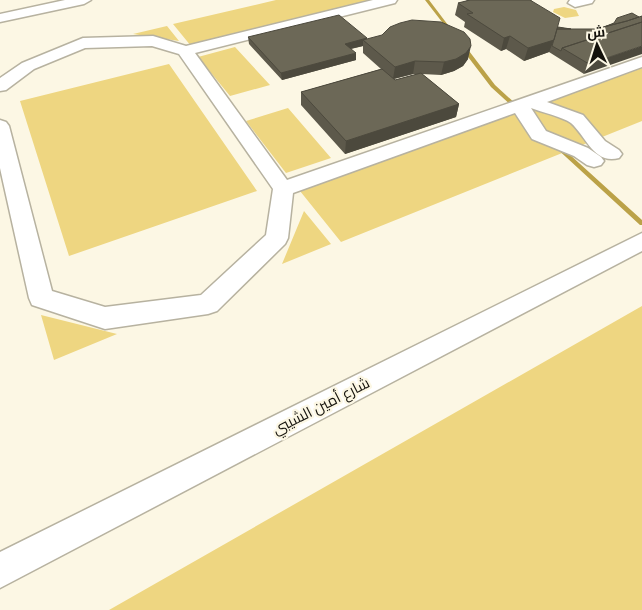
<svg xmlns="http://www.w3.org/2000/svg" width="642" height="610" font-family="'Source Serif 4',Cairo,serif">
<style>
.green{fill:#eed681}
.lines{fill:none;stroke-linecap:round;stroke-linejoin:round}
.stream{fill:#bba248;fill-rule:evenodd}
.minor-casing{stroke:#b7b2a0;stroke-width:3}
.minor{fill:#fff;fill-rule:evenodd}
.wall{fill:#5d594b;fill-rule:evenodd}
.shaded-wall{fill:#4c493d}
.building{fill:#6c6857;stroke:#4c493d}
.labels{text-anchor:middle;stroke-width:4.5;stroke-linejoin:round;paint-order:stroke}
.street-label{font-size:15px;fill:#13110b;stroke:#fcf7e4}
</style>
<rect width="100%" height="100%" fill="#fcf7e4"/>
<!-- green -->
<path class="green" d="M 276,0 L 377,0 L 191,46 L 173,24 Z
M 564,7 L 576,10 L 579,16 L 565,18 L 553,12 L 554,9 Z
M 167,26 L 179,41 L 133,34 Z
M 235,47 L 270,85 L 230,96 L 198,57 Z
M 169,64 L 257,191 L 69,256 L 20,101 Z
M 642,68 L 642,121 L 341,242 L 300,191 Z
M 288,108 L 331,158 L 286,173 L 246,121 Z
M 304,211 L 331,244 L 282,264 Z
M 642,306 L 642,610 L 109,610 Z
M 41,315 L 117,334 L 54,360 Z"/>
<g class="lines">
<!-- stream -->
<path class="stream" d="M 425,0 L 429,0 L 451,29 L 451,31 L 449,31 Z
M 462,47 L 466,47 L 495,85 L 518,106 L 518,108 L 514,108 L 491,87 L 462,49 Z
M 556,143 L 558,144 L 642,220 L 642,225 L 640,225 L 554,146 L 554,144 Z"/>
<defs>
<path id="minor" d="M 65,0 L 91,0 L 84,4 L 0,22 L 0,14 Z
M 373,0 L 397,0 L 395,3 L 195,53 L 287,180 L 642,57 L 642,67 L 547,102 L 583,115 L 605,141 L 619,150 L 622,154 L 619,158 C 594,165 586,136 571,123 C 563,117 541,112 531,108 L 546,131 L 588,148 L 601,157 L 604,161 L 601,165 L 594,167 L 587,165 L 574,156 L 532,139 L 515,113 L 293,193 L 288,238 L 285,244 L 217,311 L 208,314 L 105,329 L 32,305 L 29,298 L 0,168 L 0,120 L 6,122 L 9,126 L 52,291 L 105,307 L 201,295 L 266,235 L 273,189 L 179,54 L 152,46 L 85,48 L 34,69 L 6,90 L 0,91 L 0,78 L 22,63 L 83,38 L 153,36 L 186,46 Z
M 570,0 L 594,0 L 592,3 L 575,7 L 568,3 Z
M 642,233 L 642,251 L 0,588 L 0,552 Z"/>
</defs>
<!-- minor casing -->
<use href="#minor" class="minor-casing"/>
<!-- minor -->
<use href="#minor" class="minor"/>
</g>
<!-- wall -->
<path class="wall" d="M 466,0 L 532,0 L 531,1 L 558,27 L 571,29 L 598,29 L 614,23 L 632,13 L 584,74 L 549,52 L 524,61 L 506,49 L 501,51 L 464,27 L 465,22 L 455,15 L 458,3 L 467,1 Z
M 248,37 L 367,38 L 367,39 L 468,59 L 463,66 L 454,71 L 441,75 L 422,74 L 459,104 L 456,117 L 345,154 L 301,105 L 301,92 L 381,69 L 363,53 L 363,46 L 351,49 L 356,60 L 282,80 L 249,44 ZM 413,74 L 417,74 L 395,80 L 394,79 Z"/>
<!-- shaded-wall -->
<path class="shaded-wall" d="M 510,36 L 506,49 L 501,51 L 504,38 Z
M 367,38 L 366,43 L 363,40 L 363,46 L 345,50 L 345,44 Z
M 554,40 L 549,52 L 524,61 L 528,48 Z
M 471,46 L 468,59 L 463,66 L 454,71 L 441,75 L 444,62 Z
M 642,46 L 642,54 L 584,74 L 589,64 Z
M 356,53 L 356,60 L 282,80 L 281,73 Z
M 415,61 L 413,74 L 393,79 L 395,67 Z
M 459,104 L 456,117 L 345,154 L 346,141 Z"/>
<!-- building -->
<path class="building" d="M 470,0 L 530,0 L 560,18 L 554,40 L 528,48 L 510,36 L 504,38 L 467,14 L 473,13 L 458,3 Z
M 632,13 L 639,17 L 627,21 L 604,27 L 614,23 L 617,18 Z
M 339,15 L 367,38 L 345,44 L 356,53 L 281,73 L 248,37 Z
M 642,16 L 642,22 L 562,48 L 561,51 L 552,46 L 557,29 L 595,29 L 627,21 Z
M 412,20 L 441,22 L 464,32 L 470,39 L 471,46 L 466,53 L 456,59 L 444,62 L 415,61 L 395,67 L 363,40 L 382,35 L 390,27 L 400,23 Z
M 642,22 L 642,46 L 589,64 L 562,48 Z
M 558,27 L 571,29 L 557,29 Z
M 382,69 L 395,80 L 421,73 L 459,104 L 346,141 L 301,92 Z"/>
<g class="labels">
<!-- street labels -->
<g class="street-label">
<text transform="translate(321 406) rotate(-27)" y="5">شارع أمين الشيبي</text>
</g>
</g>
<!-- north arrow -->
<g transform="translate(597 45) rotate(356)" stroke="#fcf7e4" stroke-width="4" paint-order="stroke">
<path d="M0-4L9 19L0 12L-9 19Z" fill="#13110b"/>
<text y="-8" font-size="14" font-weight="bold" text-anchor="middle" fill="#13110b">ش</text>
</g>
</svg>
